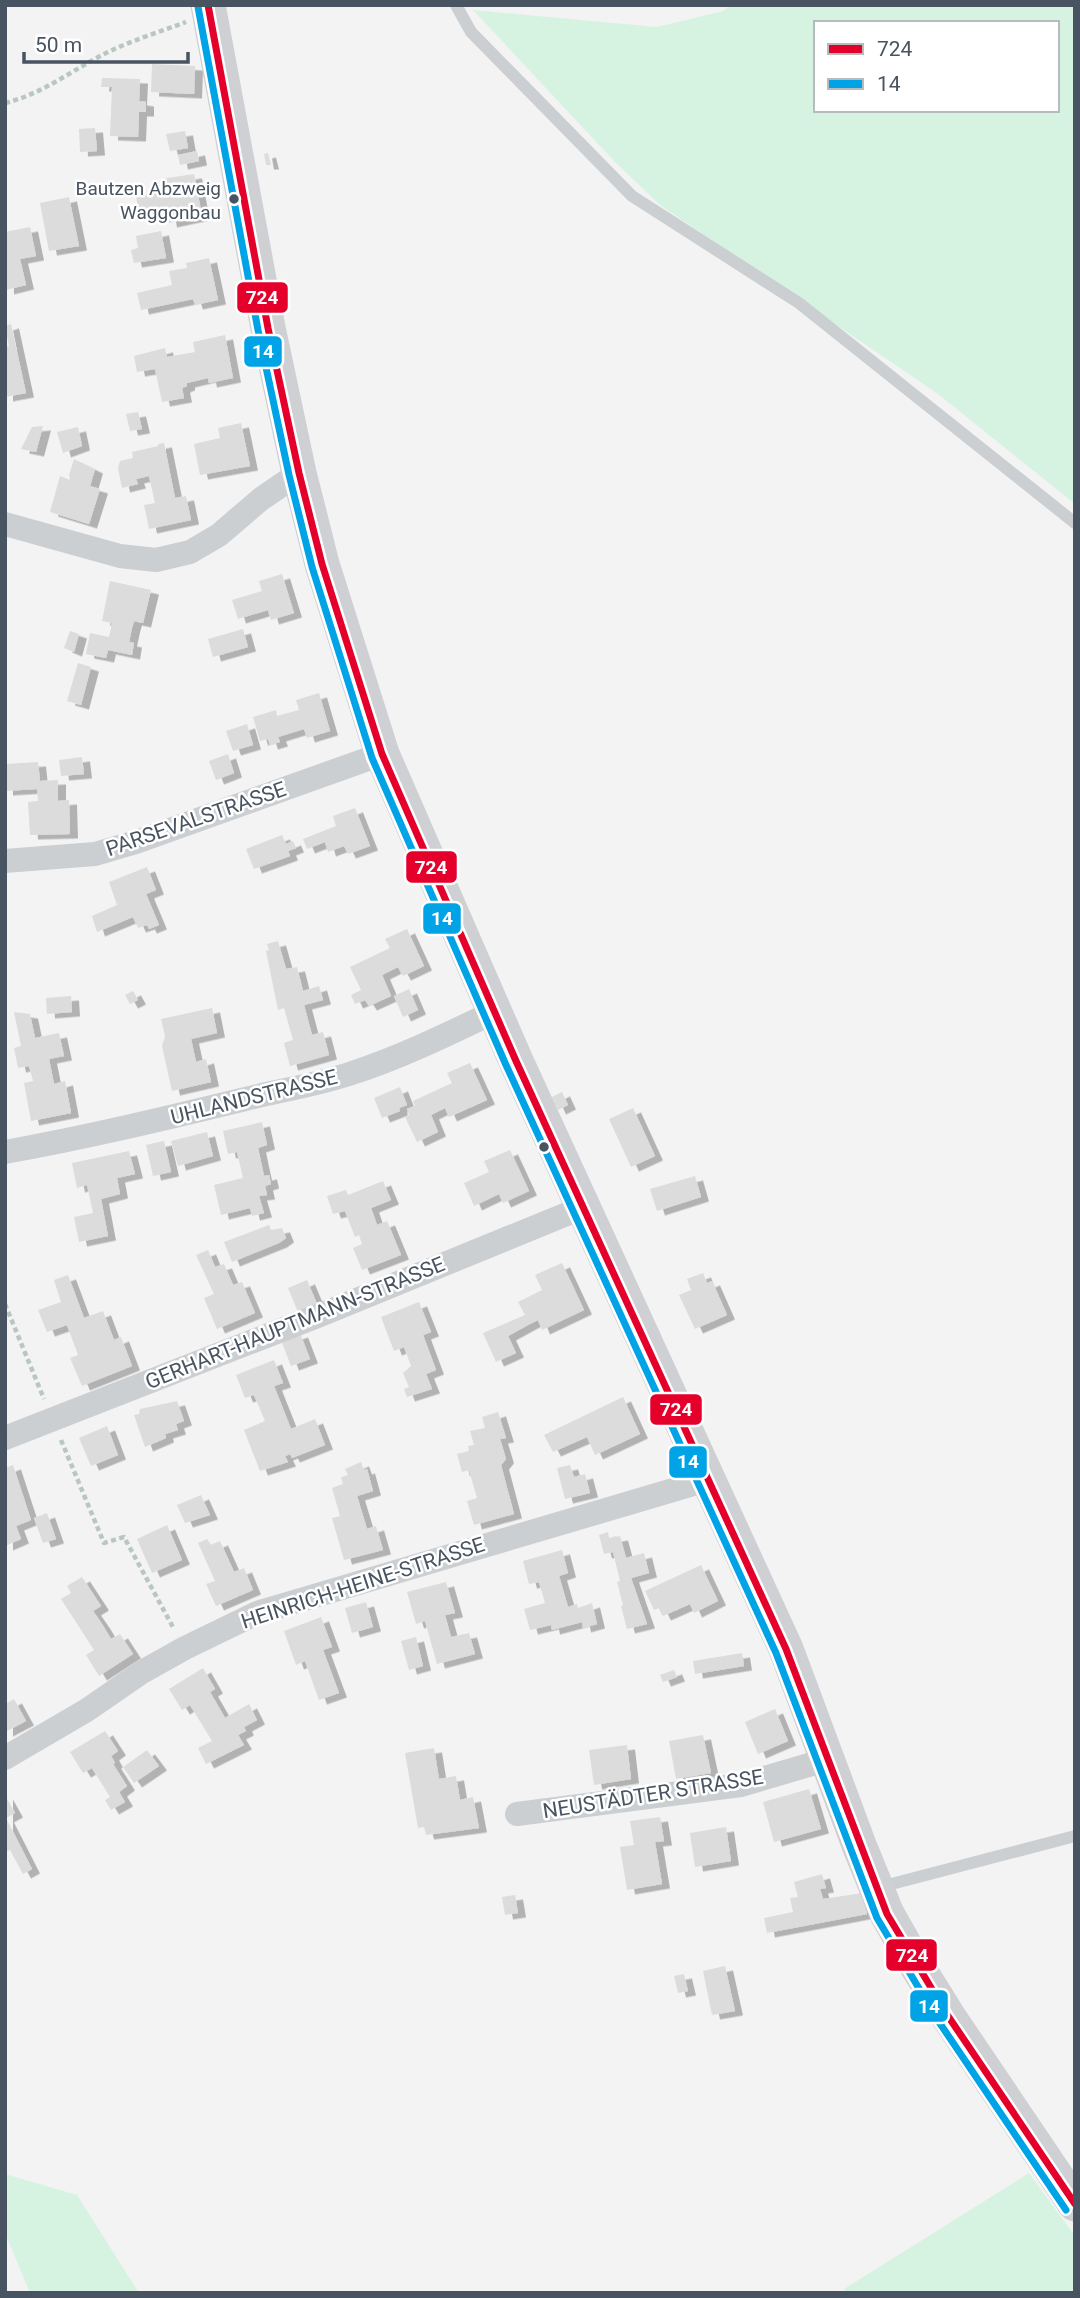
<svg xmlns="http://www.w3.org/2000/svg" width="1080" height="2298" font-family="Roboto,sans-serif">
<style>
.green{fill:#d6f3e2;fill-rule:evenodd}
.building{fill:#dcdcdd;filter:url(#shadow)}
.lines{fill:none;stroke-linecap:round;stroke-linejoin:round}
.path{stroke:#b9c7c3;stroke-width:4.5;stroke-dasharray:5 3.5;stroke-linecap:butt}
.lane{stroke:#cccfd2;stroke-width:12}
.street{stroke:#cccfd2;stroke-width:24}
.secondary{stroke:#ced0d4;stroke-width:35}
.bus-1-casing{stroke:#fff;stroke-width:12}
.bus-2-casing{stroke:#fff;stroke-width:12}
.bus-1{stroke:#e4002b;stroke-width:7}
.bus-2{stroke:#00a3e6;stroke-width:7}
.bus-dot{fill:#485461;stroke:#fff;stroke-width:2.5}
.labels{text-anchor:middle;stroke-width:5;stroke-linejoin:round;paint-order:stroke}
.bus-label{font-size:19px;fill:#485461;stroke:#fff;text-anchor:end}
.street-label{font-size:21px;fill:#485461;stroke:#fff}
.line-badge{stroke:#fff;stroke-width:2.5}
.badge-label{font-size:19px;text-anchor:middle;font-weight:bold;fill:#fff}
</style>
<defs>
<filter id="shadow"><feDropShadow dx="8" dy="4.5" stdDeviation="0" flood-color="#0004"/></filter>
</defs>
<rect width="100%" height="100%" fill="#f3f3f3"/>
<!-- green -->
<path class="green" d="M 730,5 L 1075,5 L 1075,504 L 938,394 L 660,205 L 615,162 L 473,10 L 657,27 L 723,11 ZM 816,23 L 1057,23 L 1057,110 L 816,110 Z
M 1029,2173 L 1075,2236 L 1075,2293 L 846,2293 L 844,2289 Z
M 5,2174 L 77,2195 L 139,2293 L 30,2293 L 5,2233 Z"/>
<!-- building -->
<path class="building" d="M 152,64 L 195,66 L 194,94 L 151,92 Z
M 102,78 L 140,79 L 139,101 L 146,102 L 146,112 L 139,112 L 138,137 L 110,136 L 112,87 L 101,87 Z
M 95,128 L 97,151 L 80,152 L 79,129 Z
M 185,131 L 188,148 L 170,151 L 166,134 Z
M 197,151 L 199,161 L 180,165 L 178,155 Z
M 268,153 L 271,165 L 266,165 L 264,154 Z
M 194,174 L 202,216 L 169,223 L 167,211 L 140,216 L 136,197 L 163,191 L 161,179 Z
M 69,197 L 79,246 L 49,251 L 40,203 Z
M 30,227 L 36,256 L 20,259 L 26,285 L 6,290 L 5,232 Z
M 161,231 L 166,258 L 134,263 L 131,250 L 138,248 L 136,236 Z
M 209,258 L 218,300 L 195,305 L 193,299 L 141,310 L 137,293 L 172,285 L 169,271 L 187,268 L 186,263 Z
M 11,324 L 26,393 L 5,397 L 5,347 L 9,346 L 5,326 Z
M 225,335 L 233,378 L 209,383 L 208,378 L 187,383 L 187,386 L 182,388 L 184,398 L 162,402 L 155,369 L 137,372 L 134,356 L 165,348 L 167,357 L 195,352 L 193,342 Z
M 138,412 L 142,429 L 130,431 L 126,414 Z
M 241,423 L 250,466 L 200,475 L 194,444 L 220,438 L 218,428 Z
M 43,426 L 36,452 L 21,449 L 32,427 Z
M 78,427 L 82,446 L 63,453 L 57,432 Z
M 164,443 L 175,498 L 186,496 L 191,520 L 149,529 L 144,505 L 155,503 L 149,476 L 136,479 L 138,484 L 122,488 L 118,468 L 120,461 L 133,458 L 132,452 L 158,446 L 158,444 Z
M 74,459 L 95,469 L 90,486 L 100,489 L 89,524 L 50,512 L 60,476 L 70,480 L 69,475 Z
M 282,574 L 294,613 L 271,620 L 268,610 L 238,619 L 232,600 L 262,591 L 259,581 Z
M 110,581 L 151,590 L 143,623 L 134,621 L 132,628 L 129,642 L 134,643 L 132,655 L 108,650 L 106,658 L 86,654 L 90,633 L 109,637 L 112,623 L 102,621 Z
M 243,629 L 248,647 L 213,657 L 208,639 Z
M 70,631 L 79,634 L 74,652 L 64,648 Z
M 78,663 L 91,667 L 81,705 L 67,701 Z
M 319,693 L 330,731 L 307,738 L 304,729 L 278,737 L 280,742 L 270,745 L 268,739 L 260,741 L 253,717 L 276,710 L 277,716 L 299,710 L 296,700 Z
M 247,724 L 253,745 L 233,751 L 226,731 Z
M 228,754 L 234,773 L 216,780 L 209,761 Z
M 82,757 L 84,774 L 61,776 L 59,760 Z
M 38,762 L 40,781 L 58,780 L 58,801 L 69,800 L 70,834 L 30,835 L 28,802 L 38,801 L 37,789 L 5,791 L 5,764 Z
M 355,808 L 370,846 L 348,854 L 344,846 L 328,852 L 325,842 L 307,849 L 303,839 L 336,826 L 333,816 Z
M 282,835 L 286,844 L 293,841 L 296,848 L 288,851 L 290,856 L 254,869 L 246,849 Z
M 147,867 L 156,890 L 146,894 L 159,925 L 149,929 L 147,925 L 138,928 L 133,917 L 97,932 L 92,916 L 117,905 L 109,882 Z
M 407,929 L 424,966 L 403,976 L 398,967 L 382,975 L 391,996 L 369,1006 L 365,1000 L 355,1004 L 351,995 L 361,990 L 350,967 L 390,948 L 385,939 Z
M 278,941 L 286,969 L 297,967 L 303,991 L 319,986 L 323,1000 L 304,1005 L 312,1035 L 323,1032 L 329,1055 L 290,1066 L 284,1043 L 293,1040 L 284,1008 L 278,1010 L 266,951 L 269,950 L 267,944 Z
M 409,989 L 418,1010 L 403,1017 L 394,996 Z
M 133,991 L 138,1000 L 130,1004 L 125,995 Z
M 71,996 L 72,1012 L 47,1014 L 46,998 Z
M 212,1008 L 217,1033 L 191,1039 L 196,1062 L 206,1059 L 211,1082 L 172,1091 L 162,1046 L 165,1036 L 161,1019 Z
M 14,1012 L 30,1014 L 35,1038 L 59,1033 L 64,1056 L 49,1059 L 54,1084 L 65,1081 L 71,1113 L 31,1121 L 24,1083 L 33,1081 L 29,1066 L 18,1068 L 14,1048 L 21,1046 Z
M 470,1063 L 487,1100 L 449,1117 L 445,1108 L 431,1115 L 438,1132 L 417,1142 L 405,1117 L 409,1115 L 407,1109 L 415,1106 L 413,1101 L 452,1083 L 447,1073 Z
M 400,1087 L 407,1105 L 399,1108 L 400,1111 L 382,1118 L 374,1098 Z
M 562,1092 L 568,1105 L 558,1110 L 552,1097 Z
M 633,1108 L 655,1156 L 631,1167 L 609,1119 Z
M 262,1122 L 267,1145 L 258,1148 L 264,1176 L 269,1175 L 271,1184 L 265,1186 L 267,1195 L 259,1196 L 264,1213 L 252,1216 L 250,1208 L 221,1215 L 214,1185 L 243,1178 L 237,1152 L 228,1154 L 223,1131 Z
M 207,1132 L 213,1156 L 178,1166 L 171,1141 Z
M 164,1141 L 171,1172 L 153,1176 L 146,1145 Z
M 510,1150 L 529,1191 L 503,1203 L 499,1194 L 474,1206 L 464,1183 L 489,1172 L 484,1161 Z
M 129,1151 L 135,1174 L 117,1178 L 120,1194 L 101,1199 L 108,1236 L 79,1242 L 74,1217 L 93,1213 L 87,1185 L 77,1188 L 72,1163 Z
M 695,1176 L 701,1197 L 657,1211 L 650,1189 Z
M 383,1181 L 391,1200 L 371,1208 L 377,1225 L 387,1221 L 401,1255 L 362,1270 L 353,1248 L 362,1244 L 359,1235 L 355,1237 L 345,1211 L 333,1214 L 327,1196 L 346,1190 L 348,1195 Z
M 269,1225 L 271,1230 L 282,1228 L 286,1238 L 279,1243 L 232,1262 L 224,1242 Z
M 208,1250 L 215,1267 L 224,1264 L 233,1285 L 242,1282 L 255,1313 L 217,1329 L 204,1298 L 214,1294 L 196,1255 Z
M 562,1263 L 584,1310 L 542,1330 L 538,1320 L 528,1325 L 508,1336 L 516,1353 L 496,1362 L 483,1333 L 525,1315 L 518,1302 L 542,1290 L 535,1275 Z
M 703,1273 L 707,1283 L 712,1281 L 727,1315 L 695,1329 L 679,1295 L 691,1290 L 687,1279 Z
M 68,1275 L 84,1318 L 103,1311 L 114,1340 L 121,1337 L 132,1366 L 82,1386 L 70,1358 L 78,1355 L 67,1325 L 47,1332 L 38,1310 L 61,1302 L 54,1280 Z
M 307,1280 L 317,1304 L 298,1312 L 288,1288 Z
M 419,1302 L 431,1332 L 423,1335 L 436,1370 L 426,1374 L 432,1389 L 407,1397 L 404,1389 L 409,1387 L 403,1373 L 411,1366 L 404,1347 L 394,1351 L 381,1317 Z
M 300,1333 L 310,1359 L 291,1366 L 281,1340 Z
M 274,1360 L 283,1383 L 274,1386 L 291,1429 L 315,1419 L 325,1445 L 292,1458 L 290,1454 L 285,1456 L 288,1462 L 260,1471 L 244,1430 L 265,1421 L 254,1395 L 245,1398 L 236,1375 Z
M 623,1397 L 640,1434 L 595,1455 L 587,1437 L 553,1452 L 544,1435 Z
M 177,1401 L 184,1421 L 176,1424 L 178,1430 L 165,1434 L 166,1438 L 145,1447 L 134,1415 L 139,1414 L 140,1409 Z
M 498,1412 L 506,1438 L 500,1439 L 506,1459 L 501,1465 L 514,1514 L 474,1525 L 467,1501 L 477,1498 L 469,1470 L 462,1472 L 457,1454 L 469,1451 L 468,1446 L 474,1445 L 470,1431 L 485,1428 L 482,1417 Z
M 107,1426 L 118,1455 L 91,1466 L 79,1438 Z
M 361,1462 L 364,1470 L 367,1469 L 373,1491 L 357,1496 L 367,1529 L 376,1526 L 383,1550 L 344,1560 L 332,1518 L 340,1516 L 332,1488 L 343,1484 L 341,1477 L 348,1475 L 345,1469 Z
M 13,1465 L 31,1520 L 16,1526 L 21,1539 L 5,1546 L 5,1468 Z
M 570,1465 L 574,1477 L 585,1474 L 590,1493 L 565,1499 L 557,1468 Z
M 201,1495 L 210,1515 L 185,1523 L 177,1505 Z
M 47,1513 L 56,1539 L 43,1543 L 34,1518 Z
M 167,1525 L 182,1560 L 152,1573 L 137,1539 Z
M 608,1532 L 609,1538 L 620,1536 L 626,1558 L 644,1553 L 649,1573 L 631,1578 L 647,1624 L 627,1629 L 621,1606 L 623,1605 L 617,1582 L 620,1581 L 613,1552 L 604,1554 L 599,1535 Z
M 207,1539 L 211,1545 L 220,1541 L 234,1572 L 244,1568 L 253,1590 L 216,1606 L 206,1584 L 215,1581 L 198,1543 Z
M 562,1550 L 568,1573 L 559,1576 L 568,1607 L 577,1604 L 578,1608 L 592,1603 L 597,1624 L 583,1628 L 582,1622 L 552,1630 L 551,1625 L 530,1630 L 524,1609 L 545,1603 L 539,1582 L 529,1584 L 523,1561 Z
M 701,1565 L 718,1601 L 694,1613 L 690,1604 L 663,1616 L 659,1608 L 654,1610 L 645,1591 Z
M 82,1577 L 101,1606 L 93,1611 L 102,1624 L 111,1639 L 120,1634 L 133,1654 L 99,1676 L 86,1655 L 94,1650 L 61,1599 L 71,1593 L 67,1586 Z
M 446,1582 L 455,1613 L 445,1615 L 451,1637 L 469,1633 L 475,1654 L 437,1664 L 425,1621 L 416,1624 L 407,1592 Z
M 366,1602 L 373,1627 L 352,1633 L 345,1608 Z
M 321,1617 L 332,1647 L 323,1650 L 339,1693 L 319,1700 L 305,1661 L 296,1665 L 284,1631 Z
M 416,1637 L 423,1666 L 409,1670 L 401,1641 Z
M 742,1653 L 744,1666 L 695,1674 L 693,1661 Z
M 203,1668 L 215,1689 L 210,1692 L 225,1718 L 249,1704 L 257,1720 L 244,1727 L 246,1731 L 238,1735 L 244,1745 L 206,1764 L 198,1748 L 212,1741 L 190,1705 L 182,1710 L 169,1689 Z
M 674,1670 L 677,1677 L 663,1682 L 660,1675 Z
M 14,1699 L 26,1721 L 5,1732 L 5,1704 Z
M 775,1709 L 788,1741 L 758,1754 L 745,1722 Z
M 105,1731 L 118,1751 L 111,1756 L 115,1763 L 113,1764 L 127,1786 L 119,1792 L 125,1802 L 111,1810 L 105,1800 L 110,1797 L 92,1768 L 83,1773 L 70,1752 Z
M 703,1735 L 711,1773 L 676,1779 L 669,1741 Z
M 627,1745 L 631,1779 L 594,1785 L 589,1750 Z
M 434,1748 L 439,1779 L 456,1776 L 460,1800 L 473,1797 L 479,1828 L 426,1835 L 424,1827 L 418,1828 L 405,1753 Z
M 147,1750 L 159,1766 L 134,1783 L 123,1767 Z
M 809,1789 L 821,1829 L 774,1842 L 763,1802 Z
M 5,1795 L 15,1813 L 6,1818 L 32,1869 L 23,1874 L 10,1850 L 5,1852 Z
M 660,1817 L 664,1841 L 655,1842 L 662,1884 L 627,1890 L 620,1847 L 634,1845 L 630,1821 Z
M 726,1827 L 731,1861 L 695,1867 L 690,1833 Z
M 822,1874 L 826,1888 L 820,1889 L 823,1899 L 862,1893 L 867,1914 L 767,1933 L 764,1918 L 793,1912 L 790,1898 L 798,1897 L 794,1882 Z
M 515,1895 L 518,1913 L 505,1915 L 502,1897 Z
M 725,1966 L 735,2011 L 712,2015 L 703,1971 Z
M 684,1974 L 688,1991 L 678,1993 L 674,1976 Z"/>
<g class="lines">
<!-- path -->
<path class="path" d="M 5,103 C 42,94 71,71 104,54 C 130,41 159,32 186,22
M 5,1304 L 44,1399
M 61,1440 L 104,1543 L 124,1537 L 174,1629"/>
<!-- lane -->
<path class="lane" d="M 456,5 L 471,32 L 632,196 L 799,303 L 1075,523
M 880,1887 L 1075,1836"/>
<!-- street -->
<path class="street" d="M 5,524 L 120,556 L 156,560 L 190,552 L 219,535 L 261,499 L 299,473
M 5,861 L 95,854 L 136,842 L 382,754
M 5,1152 C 89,1137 171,1117 254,1097 C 288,1089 320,1084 352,1073 C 401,1057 448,1034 494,1012
M 5,1438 L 320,1315 L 584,1207
M 5,1758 L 87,1710 L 142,1672 L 185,1648 L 257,1613 L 707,1480
M 517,1814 L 741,1785 L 829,1759"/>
<!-- secondary -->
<path class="secondary" d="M 208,5 L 268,328 L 299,473 L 322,564 L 382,754 L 516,1061 L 786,1649 L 859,1845 L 887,1914 L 912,1958 L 948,2016 L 1075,2204"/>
<defs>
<path id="bus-1" d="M 208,5 L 268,328 L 299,473 L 322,564 L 382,754 L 516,1061 L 786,1649 L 887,1914 L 948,2016 L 1075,2204"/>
<path id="bus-2" d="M 198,7 L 258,330 L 289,475 L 312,567 L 372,758 L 506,1065 L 776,1653 L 877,1918 L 939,2022 L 1066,2210"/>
</defs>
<!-- bus-1 casing -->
<use href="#bus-1" class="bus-1-casing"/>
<!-- bus-2 casing -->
<use href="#bus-2" class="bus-2-casing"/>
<!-- bus-1 -->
<use href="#bus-1" class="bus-1"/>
<!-- bus-2 -->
<use href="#bus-2" class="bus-2"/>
</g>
<!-- markers -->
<g class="bus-dot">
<circle cx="234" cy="199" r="6"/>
<circle cx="544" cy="1147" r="6"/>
</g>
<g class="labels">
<!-- bus labels -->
<g class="bus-label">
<text x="221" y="195">Bautzen Abzweig<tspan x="221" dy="24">Waggonbau</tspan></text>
</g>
<!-- street labels -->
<g class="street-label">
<text transform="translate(196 819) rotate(-19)" y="7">PARSEVALSTRASSE</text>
<text transform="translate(254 1097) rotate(-14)" y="7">UHLANDSTRASSE</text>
<text transform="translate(295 1323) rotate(-22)" y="7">GERHART-HAUPTMANN-STRASSE</text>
<text transform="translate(363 1583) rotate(-18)" y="7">HEINRICH-HEINE-STRASSE</text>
<text transform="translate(653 1794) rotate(-9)" y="7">NEUSTÄDTER STRASSE</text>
</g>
</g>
<g class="line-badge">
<rect x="236" y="281" width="53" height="33" rx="7" fill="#e4002b"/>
<rect x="243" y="335" width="40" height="33" rx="7" fill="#00a3e6"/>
<rect x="405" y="850" width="53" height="34" rx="7" fill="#e4002b"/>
<rect x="422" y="902" width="40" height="33" rx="7" fill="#00a3e6"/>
<rect x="649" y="1393" width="54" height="33" rx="7" fill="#e4002b"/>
<rect x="668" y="1445" width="40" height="34" rx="7" fill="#00a3e6"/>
<rect x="885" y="1938" width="53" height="34" rx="7" fill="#e4002b"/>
<rect x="909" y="1989" width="40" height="34" rx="7" fill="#00a3e6"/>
</g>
<g class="badge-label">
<text x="262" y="304">724</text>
<text x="263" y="358">14</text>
<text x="431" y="874">724</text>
<text x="442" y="925">14</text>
<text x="676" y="1416">724</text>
<text x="688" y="1468">14</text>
<text x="912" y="1962">724</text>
<text x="929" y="2013">14</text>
</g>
<!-- border -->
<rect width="1080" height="2298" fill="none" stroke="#485461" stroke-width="14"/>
<!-- legend -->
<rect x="814" y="21" width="245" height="91" fill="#ffffff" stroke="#b6bbc0" stroke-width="2"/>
<rect x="828" y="44" width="35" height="10" fill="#e4002b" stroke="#b6bbc0" stroke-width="2"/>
<text x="877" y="56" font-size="21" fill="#485461">724</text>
<rect x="828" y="79" width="35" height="10" fill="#00a3e6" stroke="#b6bbc0" stroke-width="2"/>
<text x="877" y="91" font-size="21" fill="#485461">14</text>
<!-- scale -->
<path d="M24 52v10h164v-10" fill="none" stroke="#485461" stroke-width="3.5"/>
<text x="35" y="52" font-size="21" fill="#485461" stroke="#ffffff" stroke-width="5" paint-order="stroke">50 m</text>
</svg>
